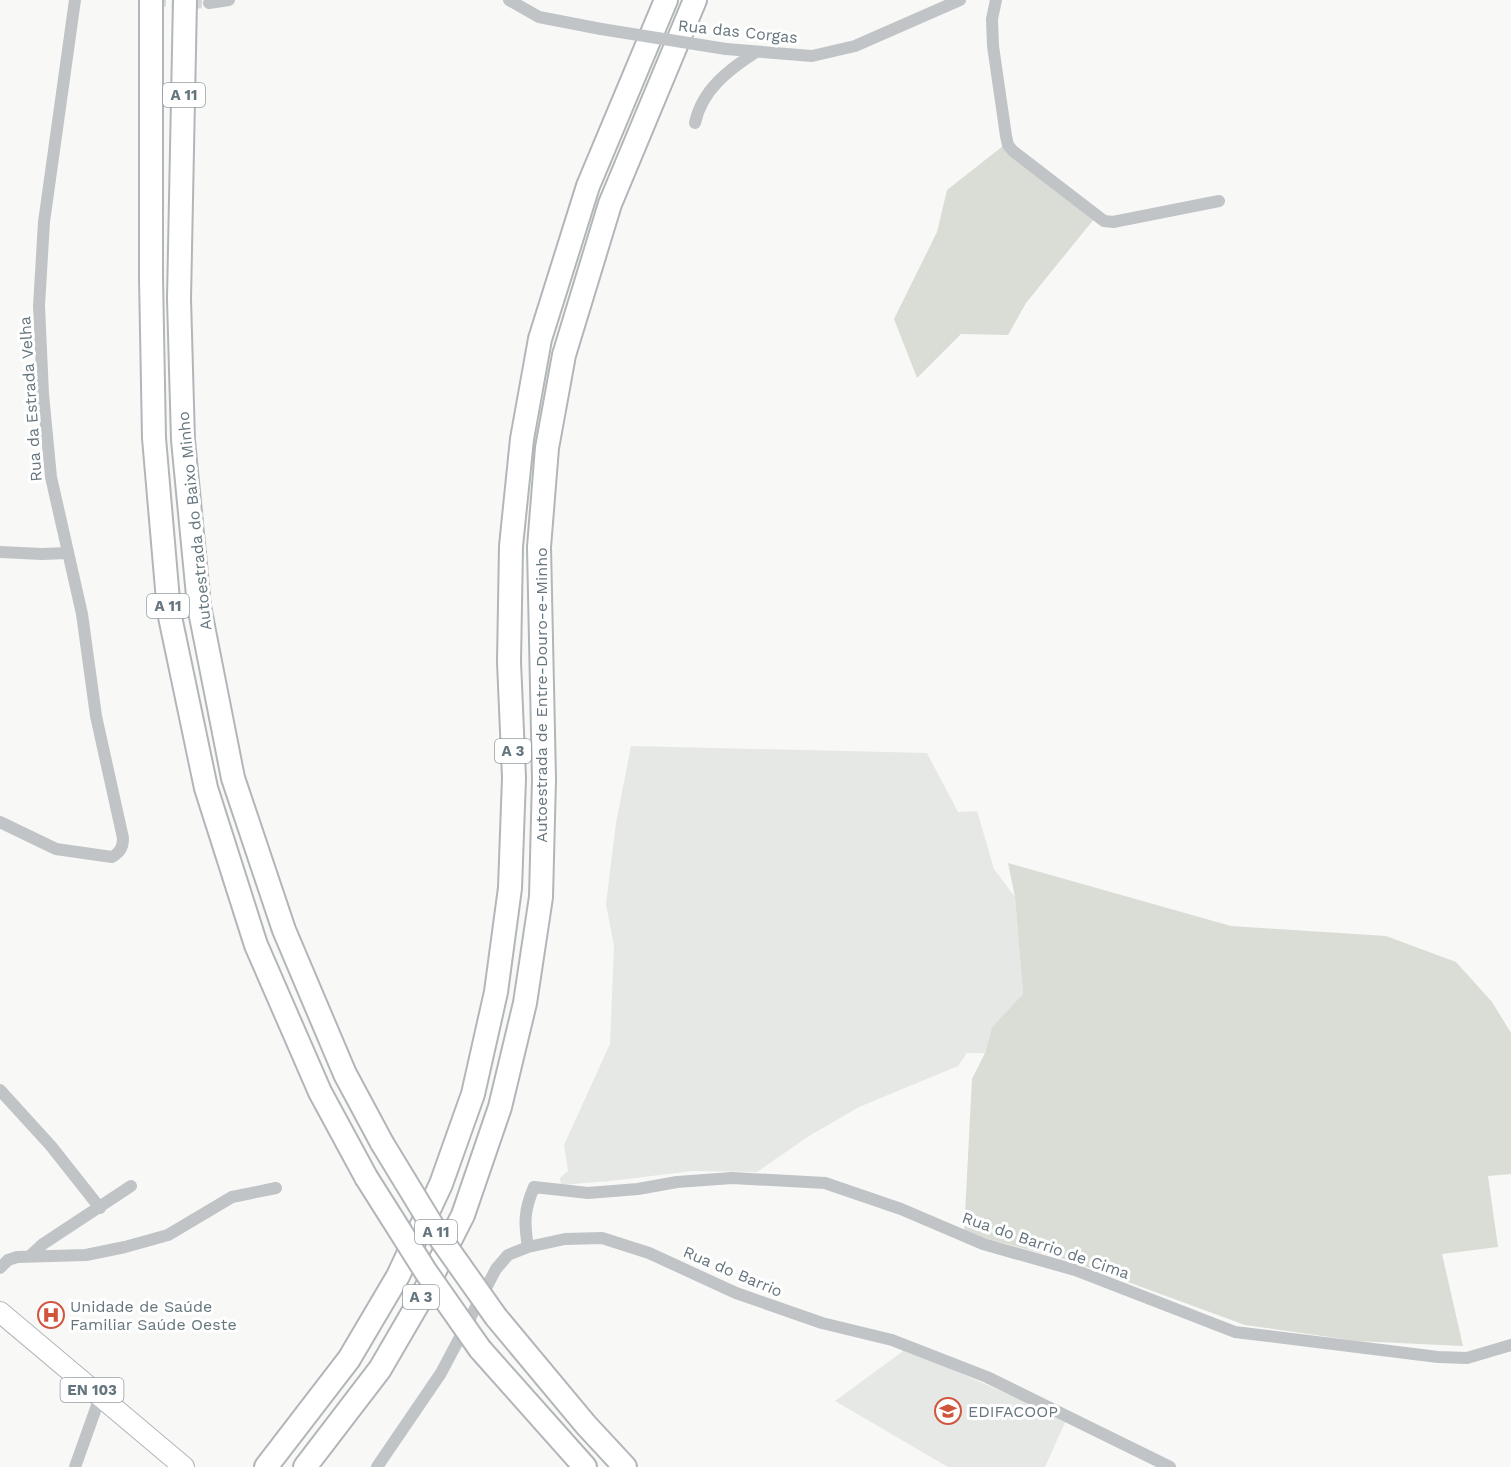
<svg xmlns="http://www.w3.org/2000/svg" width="1511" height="1467" font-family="'Work Sans',sans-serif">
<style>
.built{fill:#e6e8e6}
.green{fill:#d9ddd6}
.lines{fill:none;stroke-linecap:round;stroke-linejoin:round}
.minor-tunnel{stroke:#d4d8d8;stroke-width:12;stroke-dasharray:12 6;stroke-linecap:butt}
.primary-casing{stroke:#b2b7ba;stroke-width:22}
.motorway-casing{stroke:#b2b6b9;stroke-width:26}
.minor{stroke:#c0c4c7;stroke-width:12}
.primary{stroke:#fff;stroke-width:20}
.motorway{stroke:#fff;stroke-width:22}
.motorway-bridge-casing{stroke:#b2b6b9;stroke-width:26;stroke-linecap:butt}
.minor-bridge{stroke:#c0c4c7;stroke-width:12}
.motorway-bridge{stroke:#fff;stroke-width:22}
.labels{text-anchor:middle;stroke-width:6;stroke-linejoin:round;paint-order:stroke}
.shield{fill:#fff;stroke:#949fa5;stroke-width:1.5}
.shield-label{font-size:15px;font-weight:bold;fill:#66767e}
.street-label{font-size:16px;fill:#66767e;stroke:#fff}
.poi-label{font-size:16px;fill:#66767e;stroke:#fff;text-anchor:start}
</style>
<rect width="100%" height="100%" fill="#f8f8f6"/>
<!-- built -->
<path class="built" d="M 631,746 L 927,753 L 958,812 L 977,811 L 994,869 L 1015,897 L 1023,994 L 992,1027 L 985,1053 L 967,1053 L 958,1066 L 859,1107 L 809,1136 L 757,1172 L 693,1171 L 610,1181 L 561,1185 L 560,1178 L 568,1171 L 564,1145 L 610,1044 L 614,946 L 606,904 L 616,823 Z
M 906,1349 L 1066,1420 L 1045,1467 L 948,1467 L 835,1401 Z"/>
<!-- green -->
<path class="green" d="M 1003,146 L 1094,219 L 1026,303 L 1008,335 L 961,334 L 917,378 L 894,319 L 937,232 L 947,190 Z
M 1008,863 L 1231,926 L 1386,936 L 1456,962 L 1492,1002 L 1511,1033 L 1511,1174 L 1488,1176 L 1498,1247 L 1442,1254 L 1463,1346 L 1357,1341 L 1245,1325 L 1068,1260 L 964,1233 L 972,1079 L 985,1053 L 992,1027 L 1023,994 L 1015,897 Z"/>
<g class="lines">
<!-- minor-tunnel -->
<path class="minor-tunnel" d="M 154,0 L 209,3"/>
<defs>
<path id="primary" d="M 0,1312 L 184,1467"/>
<path id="motorway" d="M 151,0 L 151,277 L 154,438 L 169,612 L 206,788 L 256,945 L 320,1092 L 366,1177
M 185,0 L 179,299 L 183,440 L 199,606 L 233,778 L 284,930 L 345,1074 L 382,1143
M 496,1317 L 586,1425 L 625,1467
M 480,1349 L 585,1467
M 266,1467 L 349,1359 L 398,1276 L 441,1184 L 473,1094 L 496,992 L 510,888 L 514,778 L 509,662 L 511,546 L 522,439 L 540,339 L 588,186 L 666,0
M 305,1467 L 380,1369 L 419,1302 L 463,1215 L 500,1107 L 525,1003 L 541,897 L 544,779 L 539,547 L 547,448 L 564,355 L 610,204 L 695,0"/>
</defs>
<!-- primary casing -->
<use href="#primary" class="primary-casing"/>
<!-- motorway casing -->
<use href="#motorway" class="motorway-casing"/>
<!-- minor -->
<path class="minor" d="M 509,0 L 539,17 L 601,29
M 996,0 L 992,19 L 993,46 L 1006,136 L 1008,145 L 1013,151 L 1104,221 L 1113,222 L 1219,201
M 209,3 L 229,0
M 726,49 L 812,56 L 855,46 L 960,0
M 695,123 C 702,90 728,70 756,52
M 0,552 L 42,554 L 67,553
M 0,822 L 56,849 L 112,857 C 120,852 123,848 123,838 L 96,716 L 82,614 L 51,477 L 43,394 L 39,306 L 44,222 L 75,0
M 0,1090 L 51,1146 L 100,1208
M 528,1247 C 524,1223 524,1210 534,1187 L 588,1193 L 638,1189 L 677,1182 L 732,1178 L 825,1183 L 901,1209 L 983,1244 L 1075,1270 L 1235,1332 L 1438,1357 L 1467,1358 L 1511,1345
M 30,1256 L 43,1244 L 131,1186
M 0,1268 L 8,1260 L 17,1257 L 86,1255 L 125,1247 L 168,1235 L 232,1197 L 276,1188
M 75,1467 L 100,1397
M 377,1467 L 441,1373 L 496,1269 L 508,1255 L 528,1247 L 565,1239 L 602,1238 L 649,1253 L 736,1293 L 822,1323 L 892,1340 L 987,1377 L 1170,1467"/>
<!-- primary -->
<use href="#primary" class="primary"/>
<!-- motorway -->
<use href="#motorway" class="motorway"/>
<defs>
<path id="motorway-bridge" d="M 382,1143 L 438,1235 L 496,1317
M 366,1177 L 426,1272 L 480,1349"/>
</defs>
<!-- motorway-bridge casing -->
<use href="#motorway-bridge" class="motorway-bridge-casing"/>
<!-- minor-bridge -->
<path class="minor-bridge" d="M 601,29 L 726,49"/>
<!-- motorway-bridge -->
<use href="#motorway-bridge" class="motorway-bridge"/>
</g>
<!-- icons -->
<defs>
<symbol id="hospital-ring" viewBox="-11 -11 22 22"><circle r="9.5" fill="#fff" stroke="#d1543d" stroke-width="1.5"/><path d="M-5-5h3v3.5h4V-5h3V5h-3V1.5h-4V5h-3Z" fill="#d1543d"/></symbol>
<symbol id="school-ring" viewBox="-11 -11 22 22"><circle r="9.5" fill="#fff" stroke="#d1543d" stroke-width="1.5"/><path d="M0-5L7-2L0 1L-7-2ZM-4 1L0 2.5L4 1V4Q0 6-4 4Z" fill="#d1543d"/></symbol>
</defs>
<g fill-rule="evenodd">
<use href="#hospital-ring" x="36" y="1300" width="30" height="30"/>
<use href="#school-ring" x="933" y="1396" width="30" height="30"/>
</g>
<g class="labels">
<!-- shield labels -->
<g class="shield">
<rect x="163" y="83" width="42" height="24" rx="4.5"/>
<rect x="147" y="594" width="42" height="24" rx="4.5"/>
<rect x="495" y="739" width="36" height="24" rx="4.5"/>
<rect x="415" y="1220" width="42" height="24" rx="4.5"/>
<rect x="403" y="1285" width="36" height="24" rx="4.5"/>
<rect x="60.5" y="1378" width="63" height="24" rx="4.5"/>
</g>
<g class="shield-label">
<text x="184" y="100">A 11</text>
<text x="168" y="611">A 11</text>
<text x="513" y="756">A 3</text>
<text x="436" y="1237">A 11</text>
<text x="421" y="1302">A 3</text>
<text x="92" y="1395">EN 103</text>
</g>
<!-- street labels -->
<g class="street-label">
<text transform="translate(738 31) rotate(6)" y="6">Rua das Corgas</text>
<text transform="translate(30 399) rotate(-94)" y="6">Rua da Estrada Velha</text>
<text transform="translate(194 521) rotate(-96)" y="6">Autoestrada do Baixo Minho</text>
<text transform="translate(541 695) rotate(-90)" y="6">Autoestrada de Entre-Douro-e-Minho</text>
<text transform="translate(1046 1245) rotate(19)" y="6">Rua do Barrio de Cima</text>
<text transform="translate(733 1271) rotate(23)" y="6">Rua do Barrio</text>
</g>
<!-- poi labels -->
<g class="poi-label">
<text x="70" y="1312">Unidade de Saúde<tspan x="70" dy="18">Familiar Saúde Oeste</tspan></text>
<text x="968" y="1417">EDIFACOOP</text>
</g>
</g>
</svg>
